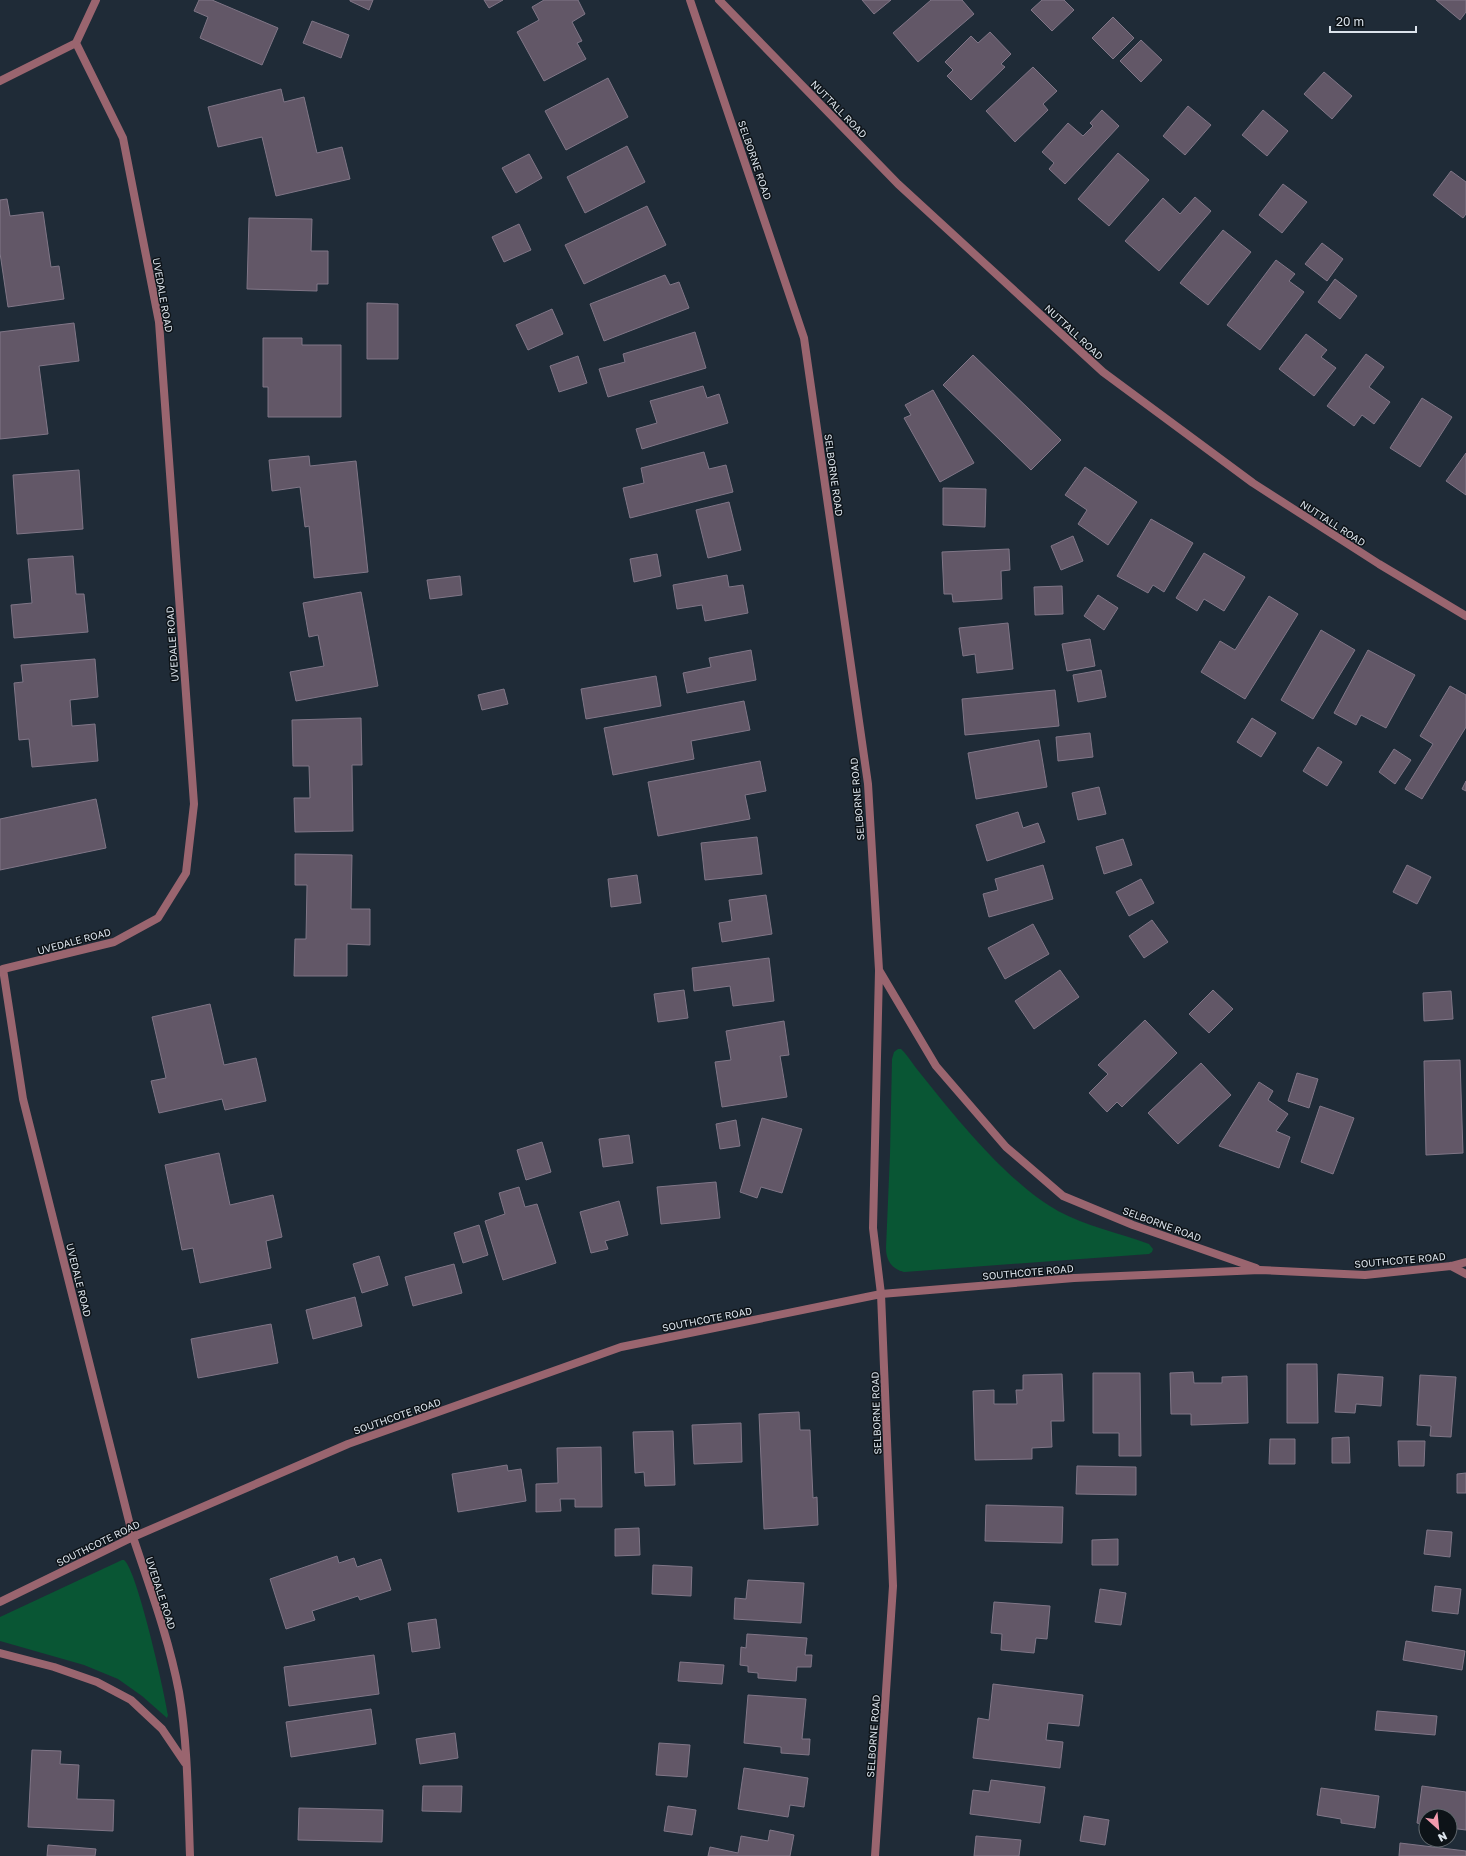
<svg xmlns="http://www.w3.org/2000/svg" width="1466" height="1856" font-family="'Golos Text',sans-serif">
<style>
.green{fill:#095634}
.building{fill:#625767;stroke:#807687}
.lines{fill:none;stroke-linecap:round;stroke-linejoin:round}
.street{stroke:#9a656f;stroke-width:8}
.labels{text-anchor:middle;stroke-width:3;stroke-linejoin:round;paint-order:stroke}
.street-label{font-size:10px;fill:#dbe3eb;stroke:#0d1318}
</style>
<rect width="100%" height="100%" fill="#1f2b37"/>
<!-- green -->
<path class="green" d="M 898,1049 L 901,1049 L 904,1052 C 910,1059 914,1066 920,1073 C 956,1118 1008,1183 1058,1211 C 1086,1226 1119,1233 1149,1244 L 1153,1249 L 1152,1252 L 1149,1254 L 904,1272 C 892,1269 886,1261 886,1248 L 890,1154 L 892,1059 L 894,1052 Z
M 122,1560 L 124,1560 C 137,1569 165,1694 168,1715 L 167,1718 L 142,1696 L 118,1679 L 84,1665 L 0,1641 L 0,1617 Z"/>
<!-- building -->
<path class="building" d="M 199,0 L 212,0 L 278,28 L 262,65 L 200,38 L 208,17 L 194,11 Z
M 350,0 L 373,0 L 369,10 L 350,1 Z
M 484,0 L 503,0 L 489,8 Z
M 544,0 L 578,0 L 585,14 L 572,22 L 582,41 L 577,43 L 586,59 L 544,81 L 517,32 L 539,20 L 532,7 Z
M 862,0 L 891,0 L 874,14 Z
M 931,0 L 962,0 L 974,14 L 918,62 L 893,33 Z
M 1042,0 L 1064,0 L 1074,10 L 1052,31 L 1031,10 Z
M 1436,0 L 1466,0 L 1466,12 L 1460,20 Z
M 1113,17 L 1134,38 L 1113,59 L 1092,38 Z
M 312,21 L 349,35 L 341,58 L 303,43 Z
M 990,32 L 1011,54 L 1001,64 L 1005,67 L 971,100 L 947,76 L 953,70 L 945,62 L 971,36 L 978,43 Z
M 1141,40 L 1162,60 L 1141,82 L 1120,61 Z
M 1033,67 L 1057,91 L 1043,104 L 1048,110 L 1015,142 L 986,111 Z
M 1324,72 L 1352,96 L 1332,119 L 1304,94 Z
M 608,78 L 628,117 L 566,150 L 545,111 Z
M 281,89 L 284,102 L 304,97 L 317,153 L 342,147 L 350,179 L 276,196 L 262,137 L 218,147 L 208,107 Z
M 1188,106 L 1211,125 L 1185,155 L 1163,136 Z
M 1102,110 L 1119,126 L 1065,184 L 1049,169 L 1054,163 L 1042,152 L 1068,123 L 1083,136 L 1093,126 L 1090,123 Z
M 1263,110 L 1288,131 L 1267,156 L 1242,135 Z
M 627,146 L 645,182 L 585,213 L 567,177 Z
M 1118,153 L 1149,180 L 1109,226 L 1078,199 Z
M 529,154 L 542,178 L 516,193 L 502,168 Z
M 1451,171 L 1466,182 L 1466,214 L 1463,218 L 1433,195 Z
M 1283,184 L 1307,202 L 1282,233 L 1259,215 Z
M 1195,197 L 1211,211 L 1159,271 L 1125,241 L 1163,198 L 1180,214 Z
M 7,199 L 10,216 L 43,212 L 51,267 L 59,266 L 64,299 L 8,307 L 0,253 L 0,200 Z
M 647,206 L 666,245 L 584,284 L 565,245 Z
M 249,218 L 312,219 L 311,251 L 328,251 L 328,284 L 317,284 L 317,291 L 247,289 Z
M 519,224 L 531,250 L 504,262 L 492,237 Z
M 1223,230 L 1251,252 L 1208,305 L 1180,283 Z
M 1322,243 L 1343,259 L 1327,281 L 1305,264 Z
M 1276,260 L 1295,274 L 1289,281 L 1304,292 L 1260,350 L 1227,325 Z
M 665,275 L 670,285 L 679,282 L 689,308 L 604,341 L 590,304 Z
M 1335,279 L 1357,296 L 1340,319 L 1318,302 Z
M 367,303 L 398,304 L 398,359 L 367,359 Z
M 552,309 L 563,334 L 528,350 L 516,325 Z
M 74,323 L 79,361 L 39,366 L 48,434 L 0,439 L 0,332 Z
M 695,332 L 706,368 L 608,397 L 599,369 L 625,362 L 623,354 Z
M 1306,334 L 1327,350 L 1321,357 L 1336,368 L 1314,396 L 1279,369 Z
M 263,338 L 302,338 L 302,345 L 341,345 L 341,417 L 268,417 L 268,387 L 263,387 Z
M 1366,354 L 1384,367 L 1369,387 L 1390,402 L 1374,424 L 1362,415 L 1354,426 L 1327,406 Z
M 973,355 L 1061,440 L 1031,470 L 943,385 Z
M 578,356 L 587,383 L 559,392 L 550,366 Z
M 703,386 L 707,398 L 719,394 L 728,423 L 642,449 L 636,429 L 657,423 L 650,401 Z
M 933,390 L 974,463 L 940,482 L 904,418 L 911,415 L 905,405 Z
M 1422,398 L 1452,417 L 1420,467 L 1390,448 Z
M 704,452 L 709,469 L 726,465 L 733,492 L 630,518 L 623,488 L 644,483 L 641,468 Z
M 1466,453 L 1466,495 L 1446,481 Z
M 309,456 L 310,466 L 356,461 L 368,572 L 314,578 L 309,526 L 305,527 L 300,487 L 272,491 L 269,460 Z
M 1085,467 L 1137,502 L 1108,545 L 1078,524 L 1087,510 L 1065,495 Z
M 79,470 L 83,529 L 17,534 L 13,475 Z
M 943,488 L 986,489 L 985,527 L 943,525 Z
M 729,502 L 741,550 L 708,558 L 696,510 Z
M 1151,519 L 1193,543 L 1164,592 L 1153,585 L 1148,593 L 1117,576 Z
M 1073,536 L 1083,561 L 1061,570 L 1051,546 Z
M 1009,549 L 1010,570 L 1001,571 L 1002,599 L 953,602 L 952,594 L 944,594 L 942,552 Z
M 1204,553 L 1245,577 L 1224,611 L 1204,599 L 1197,611 L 1176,598 Z
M 657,554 L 661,576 L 634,582 L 630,559 Z
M 73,556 L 76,594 L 84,594 L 88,632 L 14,638 L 11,605 L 32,603 L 28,559 Z
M 727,575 L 729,587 L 743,585 L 748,613 L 705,621 L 702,605 L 677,609 L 673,585 Z
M 460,576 L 462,595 L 430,599 L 427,580 Z
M 1062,586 L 1063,614 L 1035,615 L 1034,587 Z
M 361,592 L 378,686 L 296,701 L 290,672 L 324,666 L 318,635 L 309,637 L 303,603 Z
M 1098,595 L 1118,608 L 1104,630 L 1084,616 Z
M 1269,596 L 1298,614 L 1245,699 L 1201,672 L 1220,641 L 1235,650 Z
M 1008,623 L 1013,669 L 977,673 L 975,654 L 963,656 L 959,628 Z
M 1321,630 L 1355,650 L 1313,719 L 1281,700 Z
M 1090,639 L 1095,666 L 1067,671 L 1062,644 Z
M 751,650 L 756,680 L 687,693 L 683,673 L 711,667 L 709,658 Z
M 1368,650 L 1415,675 L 1386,728 L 1361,715 L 1356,725 L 1334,713 Z
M 95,659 L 98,697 L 70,700 L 72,726 L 95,724 L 98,761 L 32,767 L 29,739 L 19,740 L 14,683 L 23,682 L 21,665 Z
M 1101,670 L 1106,697 L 1078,702 L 1073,675 Z
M 656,676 L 661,706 L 586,719 L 581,689 Z
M 1450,686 L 1466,695 L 1466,727 L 1422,799 L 1405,789 L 1433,744 L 1420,736 Z
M 504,689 L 508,704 L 482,710 L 478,695 Z
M 1055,690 L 1059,726 L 965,735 L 962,699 Z
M 744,701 L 750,730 L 691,741 L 694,759 L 613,775 L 604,728 Z
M 361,718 L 362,765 L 352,765 L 353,831 L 295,832 L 294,798 L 310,798 L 309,766 L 293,766 L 292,720 Z
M 1252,718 L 1276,733 L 1261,757 L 1237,742 Z
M 1090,733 L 1093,757 L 1058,761 L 1056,737 Z
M 1039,740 L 1047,787 L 976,799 L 968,753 Z
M 1318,747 L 1342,762 L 1327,786 L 1303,771 Z
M 1394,749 L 1411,760 L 1395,784 L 1379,772 Z
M 760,761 L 766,791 L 745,795 L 750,819 L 658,836 L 648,782 Z
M 1466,781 L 1466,791 L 1462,789 Z
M 1099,787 L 1106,814 L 1078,820 L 1072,793 Z
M 96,799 L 106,848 L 0,870 L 0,819 Z
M 1018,812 L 1023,828 L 1038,823 L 1045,842 L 987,861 L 976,825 Z
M 757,837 L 762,874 L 705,880 L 701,843 Z
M 1123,839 L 1132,865 L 1104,874 L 1096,847 Z
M 295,854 L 352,855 L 351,909 L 370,909 L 370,945 L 347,944 L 347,976 L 294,976 L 295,939 L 306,939 L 307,885 L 295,885 Z
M 1043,865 L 1053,899 L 989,917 L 983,894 L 998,890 L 995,879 Z
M 1407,865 L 1431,877 L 1417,904 L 1393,892 Z
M 637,875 L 641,903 L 611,907 L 608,879 Z
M 1141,879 L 1154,903 L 1129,916 L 1116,892 Z
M 766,895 L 772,934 L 722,942 L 719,923 L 732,921 L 729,900 Z
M 1152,920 L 1168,942 L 1144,958 L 1129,936 Z
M 1033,924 L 1049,954 L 1005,979 L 988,948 Z
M 769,958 L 774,1001 L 733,1006 L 730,986 L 694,991 L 692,968 Z
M 1060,970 L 1079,997 L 1034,1029 L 1015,1001 Z
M 684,990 L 688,1018 L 658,1022 L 654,994 Z
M 1213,990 L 1233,1009 L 1209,1033 L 1189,1014 Z
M 1451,991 L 1453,1019 L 1424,1021 L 1423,993 Z
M 210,1004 L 224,1065 L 256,1058 L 266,1101 L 225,1110 L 222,1099 L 159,1113 L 151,1081 L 166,1078 L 152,1017 Z
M 1145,1020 L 1177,1053 L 1122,1107 L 1117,1102 L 1107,1112 L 1089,1093 L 1108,1074 L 1098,1065 Z
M 784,1021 L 789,1055 L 780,1056 L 787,1097 L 722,1107 L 715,1062 L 731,1060 L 726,1031 Z
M 1460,1060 L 1463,1153 L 1426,1155 L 1424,1061 Z
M 1201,1063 L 1231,1095 L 1178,1144 L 1148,1113 Z
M 1297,1073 L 1318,1079 L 1309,1108 L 1288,1101 Z
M 1259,1082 L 1273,1091 L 1268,1100 L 1288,1114 L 1276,1131 L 1290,1137 L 1279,1168 L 1219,1146 Z
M 1320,1106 L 1354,1118 L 1333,1174 L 1301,1162 Z
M 762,1118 L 802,1129 L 782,1193 L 761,1187 L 757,1198 L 740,1192 Z
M 736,1120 L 740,1146 L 720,1149 L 716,1124 Z
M 629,1135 L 633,1163 L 603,1167 L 599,1139 Z
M 542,1142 L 551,1172 L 526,1180 L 517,1150 Z
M 219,1153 L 230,1205 L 273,1195 L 282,1237 L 266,1241 L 271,1268 L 200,1283 L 193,1248 L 182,1250 L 165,1165 Z
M 716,1182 L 720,1218 L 661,1224 L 657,1187 Z
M 519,1187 L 525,1207 L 537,1204 L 556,1263 L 503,1280 L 485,1221 L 505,1214 L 499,1193 Z
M 619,1201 L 628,1235 L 605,1241 L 608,1249 L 591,1253 L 580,1212 Z
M 479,1225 L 488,1255 L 463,1263 L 454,1233 Z
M 379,1256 L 388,1285 L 362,1293 L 353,1264 Z
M 454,1264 L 462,1293 L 413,1306 L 405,1277 Z
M 355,1297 L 362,1326 L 313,1339 L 306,1310 Z
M 271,1324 L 278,1363 L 198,1378 L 191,1339 Z
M 1287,1364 L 1317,1364 L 1318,1423 L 1287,1423 Z
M 1193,1372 L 1194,1383 L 1222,1383 L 1222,1377 L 1247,1376 L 1248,1423 L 1191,1425 L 1191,1414 L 1171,1414 L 1170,1373 Z
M 1093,1373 L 1140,1373 L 1141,1456 L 1119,1456 L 1119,1433 L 1093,1433 Z
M 1062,1374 L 1064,1421 L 1051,1421 L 1052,1447 L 1032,1448 L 1032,1459 L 975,1460 L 973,1391 L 994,1390 L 994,1404 L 1017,1404 L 1016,1390 L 1023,1390 L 1023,1375 Z
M 1338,1374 L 1383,1377 L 1381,1406 L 1356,1404 L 1355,1413 L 1335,1412 Z
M 1420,1375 L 1456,1377 L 1451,1437 L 1430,1436 L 1431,1426 L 1417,1425 Z
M 799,1412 L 800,1430 L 810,1430 L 813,1498 L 817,1497 L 818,1525 L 764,1529 L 759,1414 Z
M 741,1423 L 742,1462 L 694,1464 L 692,1425 Z
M 673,1431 L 675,1485 L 645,1486 L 644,1472 L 635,1473 L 633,1432 Z
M 1349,1437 L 1350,1463 L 1332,1463 L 1332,1438 Z
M 1270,1439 L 1295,1439 L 1295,1464 L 1269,1464 Z
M 1398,1441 L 1425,1441 L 1424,1466 L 1399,1466 Z
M 601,1447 L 602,1507 L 575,1507 L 575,1499 L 560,1499 L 561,1511 L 536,1512 L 536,1484 L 558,1483 L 557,1448 Z
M 507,1465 L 508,1471 L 521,1469 L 526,1501 L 458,1512 L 452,1474 Z
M 1077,1466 L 1136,1467 L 1136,1495 L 1076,1494 Z
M 1466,1473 L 1466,1493 L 1457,1493 L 1457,1474 Z
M 986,1505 L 1063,1507 L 1062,1543 L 985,1541 Z
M 639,1528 L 640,1555 L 615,1556 L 615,1529 Z
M 1427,1530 L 1452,1532 L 1450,1557 L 1424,1554 Z
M 1118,1539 L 1118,1565 L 1092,1565 L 1092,1540 Z
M 337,1556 L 339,1563 L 354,1558 L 357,1567 L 381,1559 L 391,1590 L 360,1600 L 358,1596 L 312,1611 L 315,1620 L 286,1629 L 270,1579 Z
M 653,1565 L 692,1567 L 691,1596 L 652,1594 Z
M 748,1580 L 804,1583 L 801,1623 L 734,1619 L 735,1598 L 746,1599 Z
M 1435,1586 L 1461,1589 L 1458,1614 L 1432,1611 Z
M 1100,1589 L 1126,1593 L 1121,1625 L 1095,1622 Z
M 994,1602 L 1050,1606 L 1047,1639 L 1036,1638 L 1034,1653 L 1001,1650 L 1002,1634 L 991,1633 Z
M 436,1619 L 440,1648 L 412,1652 L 408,1623 Z
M 747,1634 L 807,1638 L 805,1655 L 812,1655 L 811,1667 L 797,1667 L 796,1681 L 758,1678 L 758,1673 L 748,1672 L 748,1666 L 740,1665 L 741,1647 L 746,1648 Z
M 1406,1641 L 1465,1651 L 1462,1670 L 1403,1660 Z
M 374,1655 L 379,1694 L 289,1706 L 284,1667 Z
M 680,1662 L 724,1665 L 722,1684 L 678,1681 Z
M 993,1684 L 1083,1695 L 1079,1726 L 1048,1723 L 1046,1740 L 1063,1742 L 1060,1768 L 973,1758 L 978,1718 L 989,1720 Z
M 748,1695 L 806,1699 L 802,1739 L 810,1739 L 809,1755 L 781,1753 L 781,1747 L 744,1743 Z
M 371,1709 L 376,1744 L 291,1757 L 286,1722 Z
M 1377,1711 L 1437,1716 L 1435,1735 L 1375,1730 Z
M 455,1733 L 458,1758 L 420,1764 L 416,1739 Z
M 659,1743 L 690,1745 L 687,1777 L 656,1775 Z
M 32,1750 L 61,1751 L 60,1764 L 79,1765 L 77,1799 L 114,1800 L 113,1831 L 28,1827 Z
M 744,1768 L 808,1778 L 804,1807 L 790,1805 L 788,1817 L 738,1809 Z
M 991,1780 L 1045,1787 L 1040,1823 L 970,1814 L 973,1790 L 989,1792 Z
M 423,1786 L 462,1786 L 461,1812 L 422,1811 Z
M 1422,1786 L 1466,1792 L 1466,1830 L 1450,1828 L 1450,1816 L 1426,1816 L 1426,1825 L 1417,1823 Z
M 1321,1788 L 1379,1796 L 1375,1828 L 1341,1823 L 1341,1819 L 1317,1815 Z
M 668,1806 L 696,1810 L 692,1835 L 664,1831 Z
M 299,1808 L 383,1810 L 382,1842 L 298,1840 Z
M 1084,1816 L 1109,1820 L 1105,1845 L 1080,1841 Z
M 770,1830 L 794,1835 L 790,1856 L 708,1856 L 710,1847 L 738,1853 L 741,1836 L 768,1841 Z
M 976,1836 L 1021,1840 L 1019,1856 L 974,1856 Z
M 1400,1843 L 1466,1851 L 1466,1856 L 1399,1856 Z
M 48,1845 L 96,1849 L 95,1856 L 47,1856 Z"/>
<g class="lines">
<!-- street -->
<path class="street" d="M 690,0 L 804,338 L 868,784 L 879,970 L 936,1066 L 1006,1147 L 1063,1196 L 1133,1225 L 1256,1268
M 719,0 L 898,184 L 1103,372 L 1253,483 L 1379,564 L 1466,616
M 76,43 L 123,138 L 159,322 L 194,804 L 186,873 L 158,918 L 114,942 L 3,969 L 23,1099 L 133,1537 C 150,1588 169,1639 179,1692 C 188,1745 188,1802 190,1856
M 0,81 L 76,43 L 96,0
M 1451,1266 L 1466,1274
M 0,1602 L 133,1537 L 348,1444 L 621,1347 L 881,1294 L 1074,1278 L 1260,1270 L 1365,1275 L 1451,1266 L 1466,1262
M 0,1653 L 54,1667 L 97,1682 L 131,1700 L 162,1729 L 185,1763
M 875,1856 L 893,1586 L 881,1294 L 873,1228 L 879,971"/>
</g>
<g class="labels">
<!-- street labels -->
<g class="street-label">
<text transform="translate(839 109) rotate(46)" y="4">NUTTALL ROAD</text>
<text transform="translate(755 160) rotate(71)" y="4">SELBORNE ROAD</text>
<text transform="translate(163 295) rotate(80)" y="4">UVEDALE ROAD</text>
<text transform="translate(1074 332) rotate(43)" y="4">NUTTALL ROAD</text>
<text transform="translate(834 475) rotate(82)" y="4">SELBORNE ROAD</text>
<text transform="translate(1333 523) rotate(33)" y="4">NUTTALL ROAD</text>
<text transform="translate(172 644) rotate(-94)" y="4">UVEDALE ROAD</text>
<text transform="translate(857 799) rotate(-95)" y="4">SELBORNE ROAD</text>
<text transform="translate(74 941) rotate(-15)" y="4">UVEDALE ROAD</text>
<text transform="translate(1162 1224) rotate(20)" y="4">SELBORNE ROAD</text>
<text transform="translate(1400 1260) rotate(-5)" y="4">SOUTHCOTE ROAD</text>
<text transform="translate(1028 1272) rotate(-5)" y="4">SOUTHCOTE ROAD</text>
<text transform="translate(79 1280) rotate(76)" y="4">UVEDALE ROAD</text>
<text transform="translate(707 1319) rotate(-11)" y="4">SOUTHCOTE ROAD</text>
<text transform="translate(876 1413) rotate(-92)" y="4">SELBORNE ROAD</text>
<text transform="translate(397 1416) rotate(-19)" y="4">SOUTHCOTE ROAD</text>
<text transform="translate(98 1543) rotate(-26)" y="4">SOUTHCOTE ROAD</text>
<text transform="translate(161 1593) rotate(72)" y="4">UVEDALE ROAD</text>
<text transform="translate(873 1736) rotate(-86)" y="4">SELBORNE ROAD</text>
</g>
</g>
<!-- north arrow -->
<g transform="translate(1438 1828) rotate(153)"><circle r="19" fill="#0d1318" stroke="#5f666c"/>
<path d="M0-3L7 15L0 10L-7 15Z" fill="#f29aad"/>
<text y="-6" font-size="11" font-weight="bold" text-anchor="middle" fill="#dbe3eb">N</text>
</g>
<!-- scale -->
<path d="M1330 26v6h86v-6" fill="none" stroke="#dbe3eb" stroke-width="2"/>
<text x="1336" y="26" font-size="12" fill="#dbe3eb" stroke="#0d1318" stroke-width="3" paint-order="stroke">20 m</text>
</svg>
